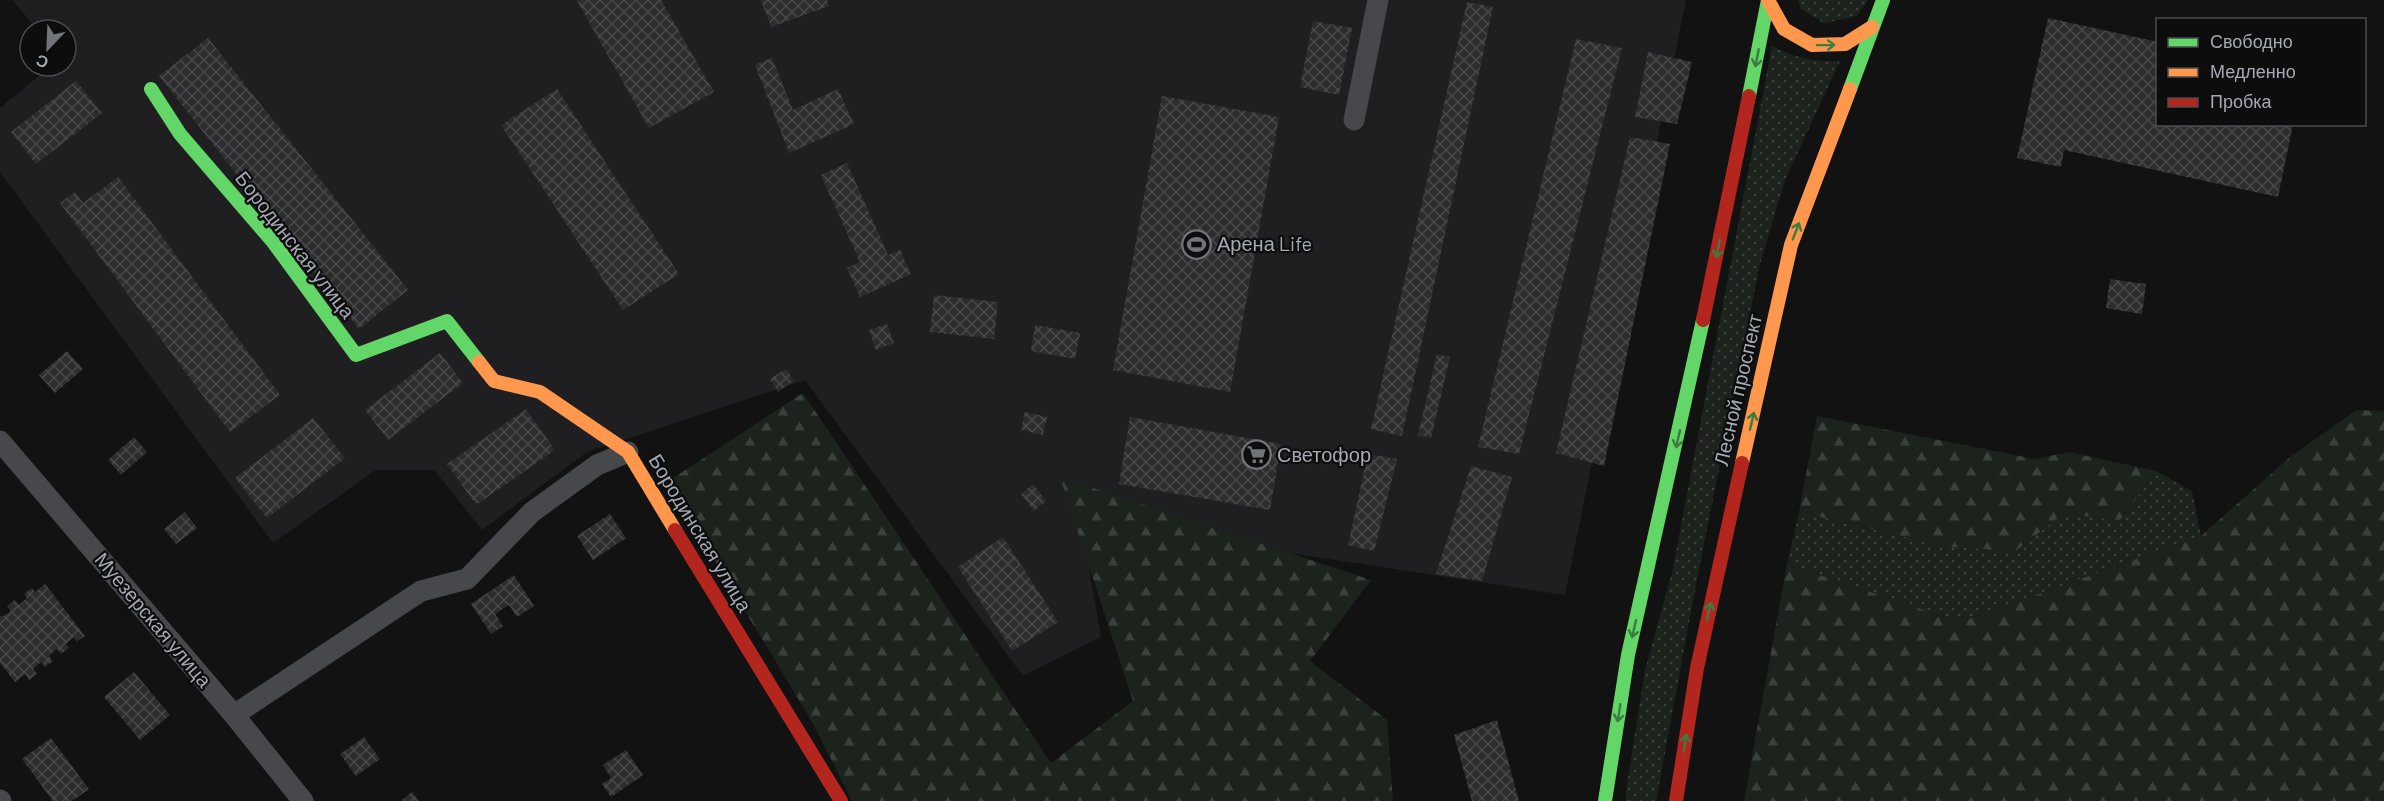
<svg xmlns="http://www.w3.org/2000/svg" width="2384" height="801" font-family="Barlow,sans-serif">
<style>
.built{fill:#1f1f21}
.grass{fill:url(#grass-dots)}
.forest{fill:url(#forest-firs)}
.building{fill:url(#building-cross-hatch)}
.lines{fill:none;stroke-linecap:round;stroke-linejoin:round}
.street{stroke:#47484b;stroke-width:21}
.fast{stroke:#63d668;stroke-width:14}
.slow{stroke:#ff974d;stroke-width:14}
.jam{stroke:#b3261e;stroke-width:14}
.oneway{stroke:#3c7c40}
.labels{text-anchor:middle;stroke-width:4.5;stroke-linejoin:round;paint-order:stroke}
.poi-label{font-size:20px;fill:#a4a9b3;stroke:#0d0d0e;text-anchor:start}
.street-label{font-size:20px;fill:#a4a9b3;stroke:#0d0d0e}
</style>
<defs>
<pattern id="grass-dots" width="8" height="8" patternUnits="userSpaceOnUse" patternTransform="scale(1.5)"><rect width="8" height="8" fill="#1c231d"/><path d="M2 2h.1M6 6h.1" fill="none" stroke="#3a403b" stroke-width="1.8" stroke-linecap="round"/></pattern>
<pattern id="forest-firs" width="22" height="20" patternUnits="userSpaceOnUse" patternTransform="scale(1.5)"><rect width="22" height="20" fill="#1c231d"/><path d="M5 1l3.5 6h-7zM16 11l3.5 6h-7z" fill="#3a403b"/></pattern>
<pattern id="building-cross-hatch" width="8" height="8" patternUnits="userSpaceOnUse" patternTransform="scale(1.5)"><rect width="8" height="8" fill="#2d2d2e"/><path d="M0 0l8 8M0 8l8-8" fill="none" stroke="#48494a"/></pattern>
</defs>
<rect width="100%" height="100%" fill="#121213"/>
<!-- built -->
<path class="built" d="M 12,0 L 1686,0 L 1565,595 L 1283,552 L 1077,499 L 1101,637 L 1023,676 L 805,380 L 587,452 L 482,530 L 434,470 L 376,470 L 273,543 L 0,172 L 0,108 L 51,66 L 66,66 L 66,30 L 38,30 Z"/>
<!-- grass -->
<path class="grass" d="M 1798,0 L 1868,0 L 1857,16 L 1824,23 L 1801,9 Z
M 1772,46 C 1795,58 1814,62 1840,61 L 1785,180 L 1760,264 L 1697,579 L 1656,801 L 1626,801 L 1626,791 L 1645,670 L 1672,573 Z
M 2156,471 L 2192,491 L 2201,536 L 1960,622 L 1787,564 L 1799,512 L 1948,547 L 2016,551 L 2062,514 L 2120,520 Z"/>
<!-- forest -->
<path class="forest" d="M 803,393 L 1051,763 L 1133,701 L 1060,477 L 1371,580 L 1310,661 L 1387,720 L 1393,801 L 852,801 L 814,725 L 667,482 Z
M 2357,410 L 2384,411 L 2384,801 L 1744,801 L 1787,564 L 1960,622 L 2201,536 L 2291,456 Z
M 1817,416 L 2035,459 L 2069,452 L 2156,471 L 2120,520 L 2062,514 L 2016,551 L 1948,547 L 1799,512 Z"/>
<!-- building -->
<path class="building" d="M 579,0 L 661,0 L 714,92 L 649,128 L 577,1 Z
M 761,0 L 827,0 L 829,6 L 771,27 Z
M 1467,2 L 1493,7 L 1402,436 L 1371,429 Z
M 2048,18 L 2158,42 L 2158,124 L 2293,124 L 2278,197 L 2064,150 L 2061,167 L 2017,158 Z
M 1313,21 L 1352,28 L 1339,95 L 1300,87 Z
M 208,38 L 408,290 L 359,329 L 159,76 Z
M 1576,39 L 1622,48 L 1519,454 L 1478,447 Z
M 1648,52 L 1692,62 L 1677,124 L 1635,117 Z
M 772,58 L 793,110 L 838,89 L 854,124 L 789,153 L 755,65 Z
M 76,81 L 102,113 L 36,164 L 11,132 Z
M 557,89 L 679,274 L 623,310 L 501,125 Z
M 1162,96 L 1279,117 L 1230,392 L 1113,370 Z
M 1630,137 L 1670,144 L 1604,466 L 1556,453 Z
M 847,163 L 888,255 L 900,250 L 911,274 L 860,297 L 847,268 L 860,262 L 821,175 Z
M 118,177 L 280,395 L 230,432 L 60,203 L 75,192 L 83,203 Z
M 2110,279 L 2146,284 L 2142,314 L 2106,308 Z
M 934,295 L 998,302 L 994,339 L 930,332 Z
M 887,324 L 894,343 L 876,350 L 869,330 Z
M 1035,325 L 1080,333 L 1075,359 L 1031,351 Z
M 67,351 L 83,369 L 55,393 L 39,375 Z
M 440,353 L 463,383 L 388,440 L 365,410 Z
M 1437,354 L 1450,357 L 1431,438 L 1418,435 Z
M 786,369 L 794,381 L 778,392 L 770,379 Z
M 526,409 L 555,450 L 476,505 L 447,464 Z
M 1025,412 L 1047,417 L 1043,435 L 1021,430 Z
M 1130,417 L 1281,444 L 1270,510 L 1119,484 Z
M 313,418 L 345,458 L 267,518 L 235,478 Z
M 134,437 L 147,452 L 121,475 L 108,460 Z
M 1368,454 L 1397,459 L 1374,551 L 1348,545 Z
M 1471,466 L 1512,477 L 1482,581 L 1436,574 Z
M 1033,484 L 1046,501 L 1034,511 L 1021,494 Z
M 185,512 L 197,528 L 176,544 L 164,529 Z
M 610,514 L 626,538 L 593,560 L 577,536 Z
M 1003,537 L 1058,622 L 1012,651 L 958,567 Z
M 514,575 L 534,606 L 517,617 L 509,605 L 495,614 L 503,626 L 491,634 L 471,604 Z
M 45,584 L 85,636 L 77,641 L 74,637 L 66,644 L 69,648 L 61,654 L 57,649 L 49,656 L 53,661 L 45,667 L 41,662 L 33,669 L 37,674 L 29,680 L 25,674 L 15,682 L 0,663 L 0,615 L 2,617 L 11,611 L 7,606 L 15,600 L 19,605 L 27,598 L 24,594 L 32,588 L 35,592 Z
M 134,672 L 170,715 L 140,740 L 104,697 Z
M 1497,720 L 1519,801 L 1472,801 L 1454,735 Z
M 364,737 L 380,759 L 356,776 L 340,754 Z
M 51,738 L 89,789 L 72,801 L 53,801 L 22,759 Z
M 626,750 L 643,775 L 611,797 L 602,784 L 611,778 L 603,765 Z
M 412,792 L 419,801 L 401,801 Z"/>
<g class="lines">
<!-- street -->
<path class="street" d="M 1354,120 L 1378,0
M 0,441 L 234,715 L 303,801
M 234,715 L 421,591 L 467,579 L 532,512 L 597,465 L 628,452
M 0,800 L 1,801"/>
<!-- fast -->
<path class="fast" d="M 151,89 L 180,134 L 273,242 L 356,355 L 447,321 L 479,362
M 1850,89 L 1883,0
M 1749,96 L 1768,0
M 1605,801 L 1628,655 L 1703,320"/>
<!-- slow -->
<path class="slow" d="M 1768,0 L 1784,29 L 1812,45 L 1845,44 L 1872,27
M 479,362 L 494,381 L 540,392 L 628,452 L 675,530
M 1742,463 L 1791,245 L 1850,89"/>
<!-- jam -->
<path class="jam" d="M 1703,320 L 1749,96
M 675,530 L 841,801
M 1676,801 L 1697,668 L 1742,463"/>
</g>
<!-- one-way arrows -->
<defs><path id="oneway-shaft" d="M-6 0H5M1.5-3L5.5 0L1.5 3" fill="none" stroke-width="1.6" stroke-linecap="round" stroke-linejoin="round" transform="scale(1.5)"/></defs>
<g class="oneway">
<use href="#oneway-shaft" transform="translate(1826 45) rotate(-1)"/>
<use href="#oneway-shaft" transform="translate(1757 58) rotate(101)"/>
<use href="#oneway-shaft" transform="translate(1796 231) rotate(-69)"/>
<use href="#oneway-shaft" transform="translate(1718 249) rotate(101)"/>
<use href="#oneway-shaft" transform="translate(1752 421) rotate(-77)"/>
<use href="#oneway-shaft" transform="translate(1678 439) rotate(103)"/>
<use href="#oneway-shaft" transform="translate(1709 611) rotate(-77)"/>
<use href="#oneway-shaft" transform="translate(1634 629) rotate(103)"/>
<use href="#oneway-shaft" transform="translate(1619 713) rotate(99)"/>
<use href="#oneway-shaft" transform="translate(1685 743) rotate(-81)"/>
</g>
<!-- icons -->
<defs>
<symbol id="stadium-ring" viewBox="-11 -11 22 22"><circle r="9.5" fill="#0d0d0e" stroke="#71747b" stroke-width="1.5"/><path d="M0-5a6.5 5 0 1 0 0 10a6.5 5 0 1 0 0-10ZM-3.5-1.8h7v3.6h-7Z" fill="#71747b"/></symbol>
<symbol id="supermarket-ring" viewBox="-11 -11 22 22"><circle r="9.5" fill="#0d0d0e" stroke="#71747b" stroke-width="1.5"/><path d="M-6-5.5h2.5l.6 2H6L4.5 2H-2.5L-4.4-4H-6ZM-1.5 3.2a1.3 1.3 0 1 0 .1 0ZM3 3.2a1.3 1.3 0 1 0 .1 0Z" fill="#71747b"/></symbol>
</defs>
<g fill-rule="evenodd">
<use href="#stadium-ring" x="1180" y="228" width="33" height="33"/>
<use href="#supermarket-ring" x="1240" y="438" width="33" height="33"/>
</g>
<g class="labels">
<!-- poi labels -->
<g class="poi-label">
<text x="1217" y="251">Арена Life</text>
<text x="1277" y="462">Светофор</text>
</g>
<!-- street labels -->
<g class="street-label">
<text transform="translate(295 245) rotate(52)" y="7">Бородинская улица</text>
<text transform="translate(1738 390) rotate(-77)" y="7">Лесной проспект</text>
<text transform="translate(700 533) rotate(59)" y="7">Бородинская улица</text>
<text transform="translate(153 620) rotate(50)" y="7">Муезерская улица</text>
</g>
</g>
<!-- legend -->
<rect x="2156" y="18" width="210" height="108" fill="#0d0d0e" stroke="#494b50" stroke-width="1.5"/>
<rect x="2168" y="38" width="30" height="9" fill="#63d668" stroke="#494b50" stroke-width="1.5"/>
<text x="2210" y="48" font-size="18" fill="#a4a9b3">Свободно</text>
<rect x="2168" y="68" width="30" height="9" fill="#ff974d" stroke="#494b50" stroke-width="1.5"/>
<text x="2210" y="78" font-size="18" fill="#a4a9b3">Медленно</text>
<rect x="2168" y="98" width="30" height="9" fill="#b3261e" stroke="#494b50" stroke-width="1.5"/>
<text x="2210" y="108" font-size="18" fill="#a4a9b3">Пробка</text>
<!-- north arrow -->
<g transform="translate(48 48) rotate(203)"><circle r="28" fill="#0d0d0e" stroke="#494b50" stroke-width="1.5"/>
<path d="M0-4.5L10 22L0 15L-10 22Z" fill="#71747b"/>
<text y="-9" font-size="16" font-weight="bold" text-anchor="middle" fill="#a4a9b3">С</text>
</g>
</svg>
